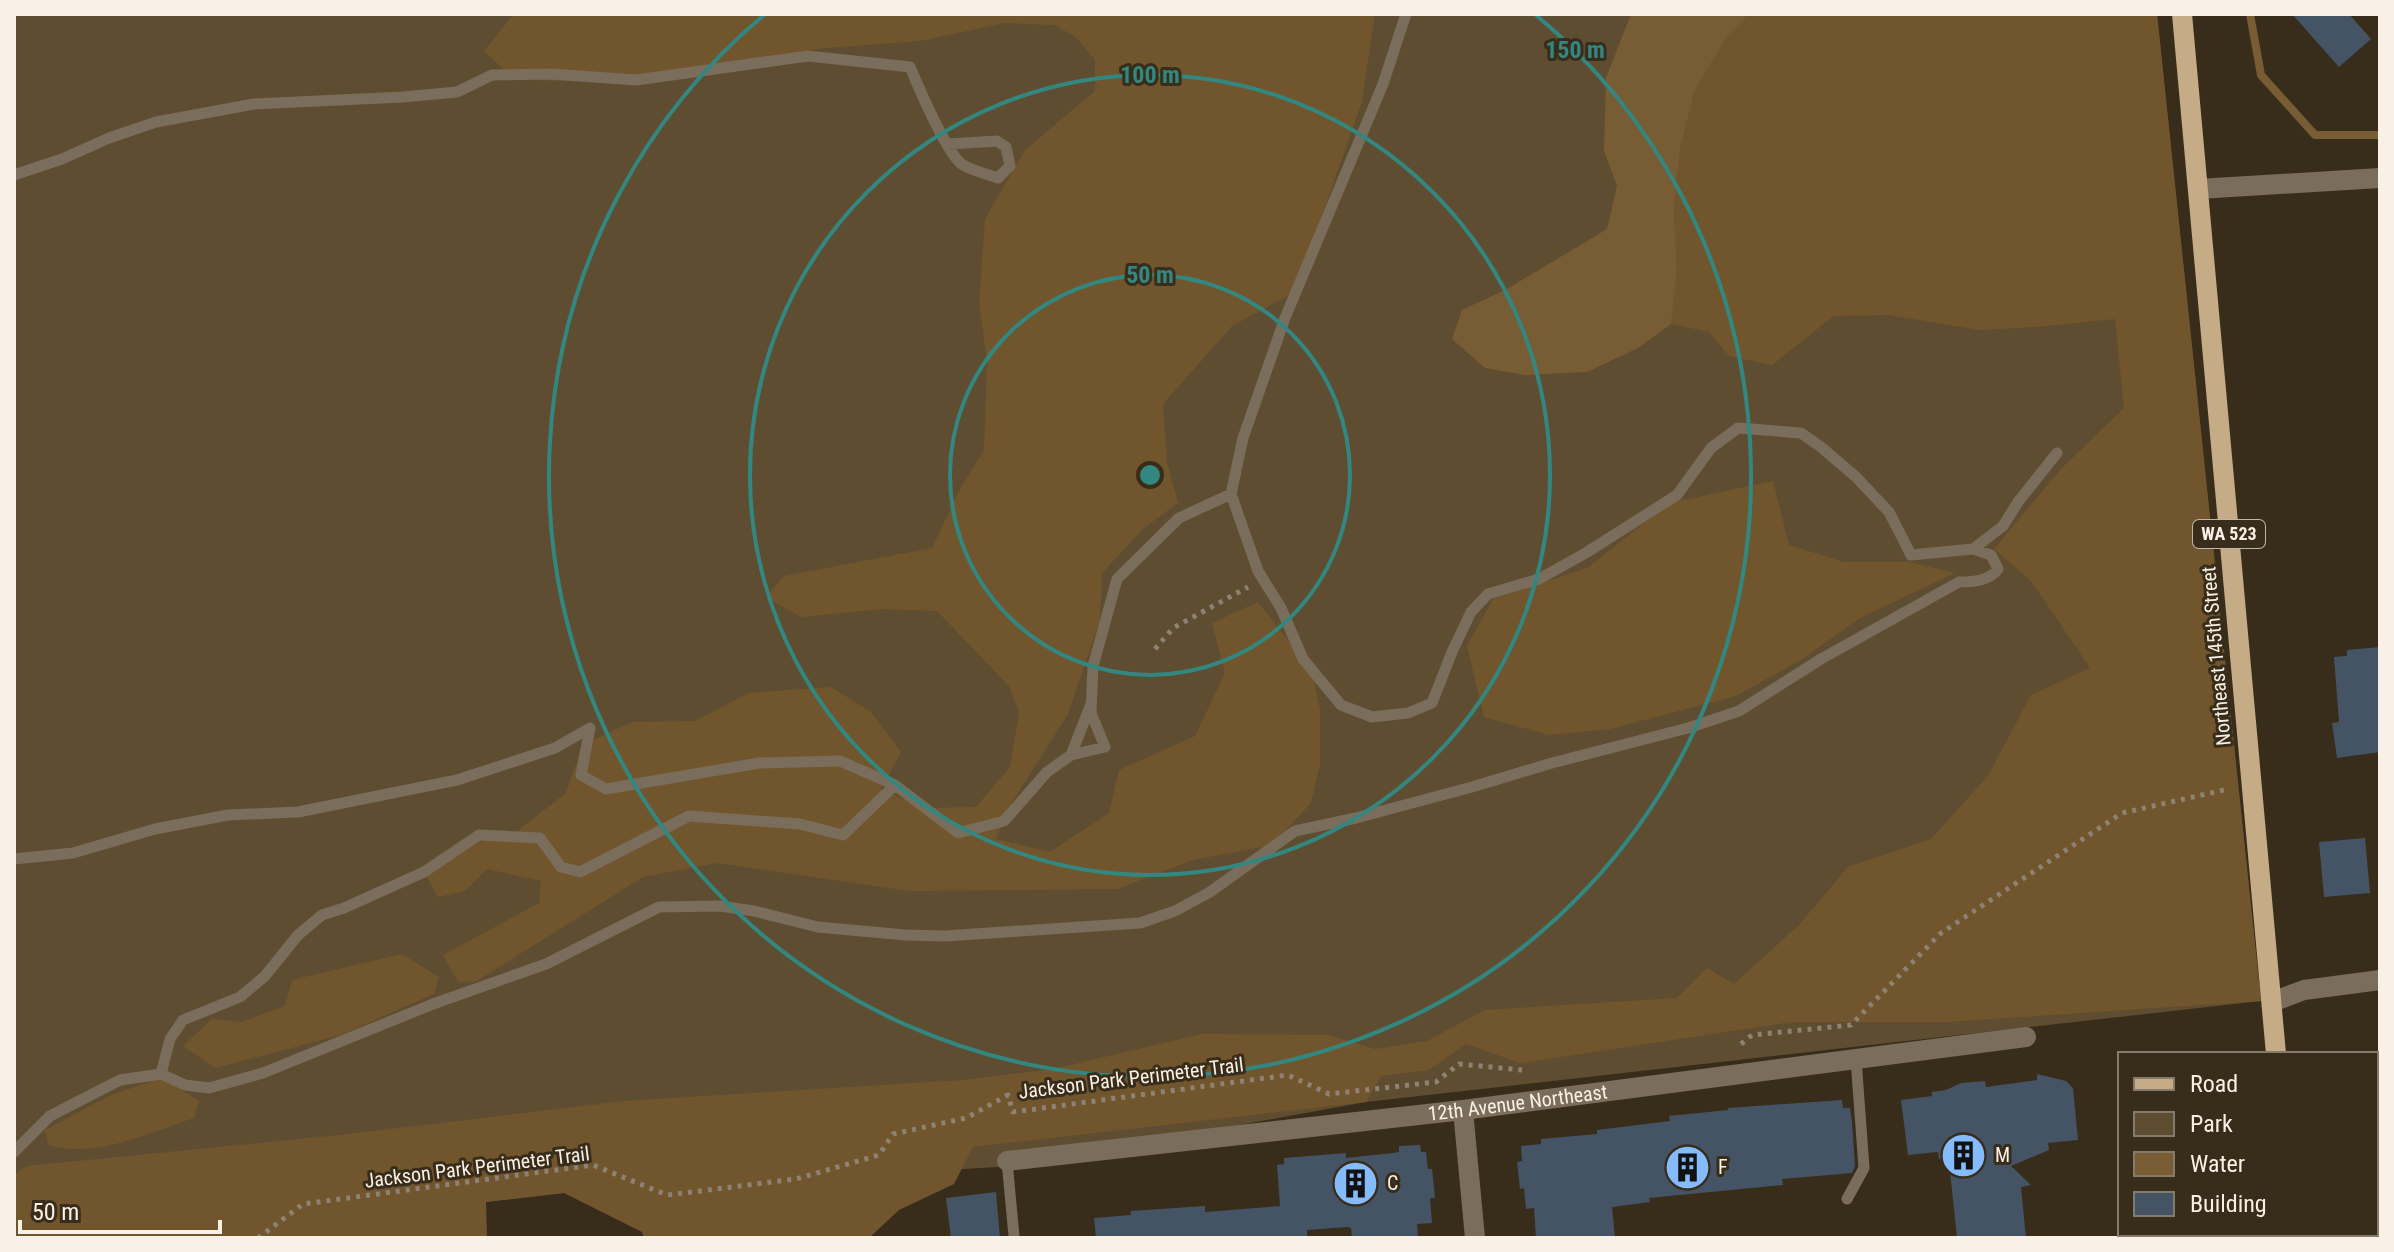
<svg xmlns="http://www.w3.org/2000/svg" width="2394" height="1252" font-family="'Roboto Condensed',sans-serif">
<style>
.built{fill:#42321a}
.green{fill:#5f4d32}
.forest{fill:#71552c}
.water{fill:#785c33}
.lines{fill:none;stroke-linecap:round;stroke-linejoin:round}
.stream{stroke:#785c33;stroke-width:8}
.building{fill:#455465}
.path{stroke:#8d8274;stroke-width:5;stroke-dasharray:4 6;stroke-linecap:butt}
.lane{stroke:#7a6d5b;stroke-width:11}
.street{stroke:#7a6d5b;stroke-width:20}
.primary{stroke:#c5ab86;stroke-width:20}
.ring{fill:none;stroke:#328880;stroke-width:4}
.labels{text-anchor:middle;stroke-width:6;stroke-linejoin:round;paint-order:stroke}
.shield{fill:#382c1a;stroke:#bfb6a9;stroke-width:2}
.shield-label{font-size:18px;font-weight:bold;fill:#f9f1e6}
.street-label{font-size:20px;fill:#f9f1e6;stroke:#382c1a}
.poi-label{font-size:20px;fill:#f9f1e6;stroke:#382c1a;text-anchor:start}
.centre{fill:#328880;stroke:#382c1a;stroke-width:4}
.ring-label{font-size:24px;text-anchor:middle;font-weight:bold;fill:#328880;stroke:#382c1a;stroke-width:6;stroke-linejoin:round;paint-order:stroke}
</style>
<rect width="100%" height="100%" fill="#382c1a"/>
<!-- built -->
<path class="built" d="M 2380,1085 L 2380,1238 L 2335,1238 L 2335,1234 L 2376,1234 L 2376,1086 Z"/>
<!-- green -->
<path class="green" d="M 14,14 L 2157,14 L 2261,1001 L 1366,1102 L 1014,1166 L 564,1193 L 248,1229 L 14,1238 Z"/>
<!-- forest -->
<path class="forest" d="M 514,14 L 1375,14 L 1362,102 L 1295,292 L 1232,326 L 1163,404 L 1167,461 L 1178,503 L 1144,528 L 1102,573 L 1100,620 L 1068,714 L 1011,804 L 996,839 L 1050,852 L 1109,813 L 1119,770 L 1195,736 L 1225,673 L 1212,623 L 1258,602 L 1312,671 L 1320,710 L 1320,764 L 1311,803 L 1272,845 L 1193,860 L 1117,889 L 910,891 L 717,863 L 643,877 L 477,981 L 458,982 L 443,955 L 539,903 L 541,881 L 487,869 L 465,891 L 438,897 L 424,872 L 451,850 L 516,832 L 566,793 L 583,744 L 633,722 L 695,721 L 749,693 L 831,687 L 871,712 L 901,752 L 881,789 L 925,808 L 976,807 L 1010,767 L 1019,712 L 1009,686 L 937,611 L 881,609 L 801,617 L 766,597 L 784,576 L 932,548 L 960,489 L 984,450 L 987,361 L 979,302 L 985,219 L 1025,150 L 1095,91 L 1095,60 L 1077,38 L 1055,25 L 1005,23 L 920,41 L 825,48 L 599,81 L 515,80 L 484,51 Z
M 1749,14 L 2157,14 L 2261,1001 L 1946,1022 L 1791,1022 L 1520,1063 L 1466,1044 L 1429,1070 L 1381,1076 L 1366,1102 L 973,1147 L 954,1184 L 899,1210 L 869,1238 L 644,1238 L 642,1232 L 564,1193 L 486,1202 L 487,1238 L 14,1238 L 14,1175 L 27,1166 L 340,1135 L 624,1101 L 963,1080 L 1053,1069 L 1202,1034 L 1328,1035 L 1375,1049 L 1427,1041 L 1485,1010 L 1677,998 L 1707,968 L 1734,984 L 1799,925 L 1848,867 L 1931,839 L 1988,776 L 2031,695 L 2090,668 L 2032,582 L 1994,549 L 2061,469 L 2124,408 L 2115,319 L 2035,327 L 1980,330 L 1888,315 L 1834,316 L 1772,365 L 1729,356 L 1709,332 L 1671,324 L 1677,273 L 1674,210 L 1680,149 L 1695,90 L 1726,38 Z
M 1773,481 L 1789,545 L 1844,562 L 1909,562 L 1955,573 L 1860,618 L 1804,658 L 1736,696 L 1610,729 L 1549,735 L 1484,717 L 1467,646 L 1493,599 L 1587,568 L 1670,503 Z
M 402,954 L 439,977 L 434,994 L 340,1035 L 216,1068 L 183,1046 L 212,1019 L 242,1022 L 285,1006 L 292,980 Z
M 162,1078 L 199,1101 L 194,1118 C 148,1133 96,1159 48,1145 L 45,1130 L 111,1095 Z"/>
<!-- water -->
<path class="water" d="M 1631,14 L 1749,14 L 1726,38 L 1695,90 L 1680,149 L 1674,210 L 1677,273 L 1671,324 L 1638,348 L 1587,372 L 1525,375 L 1485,368 L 1452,339 L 1462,310 L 1507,289 L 1607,229 L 1617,186 L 1604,151 L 1606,78 Z"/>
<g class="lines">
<!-- stream -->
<path class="stream" d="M 2250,14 L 2261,75 L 2315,135 L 2380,135"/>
</g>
<!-- building -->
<path class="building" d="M 2292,14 L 2349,14 L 2371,39 L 2339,67 Z
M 2380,647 L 2380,752 L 2337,758 L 2332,723 L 2339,722 L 2334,657 L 2347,656 L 2347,650 Z
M 2365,838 L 2370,893 L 2324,897 L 2319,842 Z
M 2037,1074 L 2066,1081 L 2073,1088 L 2078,1140 L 2048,1143 L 2049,1150 L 2011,1166 L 2031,1185 L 2021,1187 L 2026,1238 L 1957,1238 L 1949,1162 L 1939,1159 L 1938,1152 L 1908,1155 L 1901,1100 L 1932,1096 L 1932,1092 L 1946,1090 L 1961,1083 L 1985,1081 L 1986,1087 L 2037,1080 Z
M 1842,1100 L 1843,1108 L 1850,1108 L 1852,1122 L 1855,1166 L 1852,1173 L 1782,1179 L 1783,1185 L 1649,1198 L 1650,1202 L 1612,1207 L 1615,1238 L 1536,1238 L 1534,1208 L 1526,1209 L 1524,1188 L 1520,1189 L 1517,1162 L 1522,1161 L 1521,1146 L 1541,1144 L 1541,1139 L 1597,1134 L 1597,1130 L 1670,1121 L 1669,1116 L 1728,1110 L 1728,1108 Z
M 1420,1145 L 1421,1152 L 1426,1152 L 1428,1169 L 1432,1169 L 1435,1198 L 1430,1198 L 1432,1223 L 1417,1224 L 1418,1238 L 1352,1238 L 1351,1228 L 1347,1227 L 1307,1230 L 1307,1236 L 1284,1238 L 1096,1238 L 1094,1218 L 1131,1215 L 1130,1211 L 1205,1206 L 1205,1212 L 1280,1206 L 1277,1165 L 1284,1164 L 1284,1158 L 1346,1153 L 1346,1158 L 1393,1153 L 1399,1152 L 1399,1146 Z
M 996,1192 L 1000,1238 L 951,1238 L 946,1198 Z"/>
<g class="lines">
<!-- path -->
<path class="path" d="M 1155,649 L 1173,628 L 1248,587
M 1741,1044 L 1752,1035 L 1851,1025 L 1941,933 L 2122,813 L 2224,790
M 258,1238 L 303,1204 L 593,1165 L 667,1195 L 796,1179 L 879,1155 L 893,1134 L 966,1118 L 1008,1095 L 1013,1112 L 1288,1075 L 1329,1094 L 1436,1082 L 1459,1064 L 1522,1070"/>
<!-- lane -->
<path class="lane" d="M 14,175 L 62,159 L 109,138 L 156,122 L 254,104 L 403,97 L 457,92 L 492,75 L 551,74 L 636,80 L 808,56 L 910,67 C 918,86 948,156 963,165 C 973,171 987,174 998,178 L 1010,166 L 1006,147 L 997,141 L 949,144
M 1973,549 L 2003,526 L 2018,502 L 2057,453
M 1071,755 L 1105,747 L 1091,713 L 1093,666 L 1117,579 L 1179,518 L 1231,494
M 14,859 L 73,853 L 155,829 L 228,815 L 298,812 L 457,780 L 555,748 L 590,728 L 581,775 L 606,789 L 759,763 L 840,761 L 895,785 L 958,833 L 1004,821 L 1047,772 L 1071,755 L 1091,704
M 161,1074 L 170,1039 L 183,1020 L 240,997 L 265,976 L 298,935 L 322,915 L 344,908 L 424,872 L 479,835 L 540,838 L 561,867 L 580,872 L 689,816 L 800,824 L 843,835 L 895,785
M 14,1152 L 50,1116 L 120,1080 L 161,1074 L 185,1085 L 209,1088 L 263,1073 L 433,1004 L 546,964 L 659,907 L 720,906 L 754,911 L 818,927 L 905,935 L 945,936 L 1140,923 L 1175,911 L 1210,892 L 1295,831 L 1356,818 L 1472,787 L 1552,763 L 1688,728 L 1739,711 L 1821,659 L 1959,582 C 1974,582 1989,581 1998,569 L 1991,555 L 1973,549 L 1911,555 L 1889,512 L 1856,477 L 1821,447 L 1801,433 L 1738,428 L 1711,448 L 1677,495 L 1584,554 L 1539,579 L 1488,594 L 1471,612 L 1452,652 L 1432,703 L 1408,713 L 1372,717 L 1341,705 L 1303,659 L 1281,608 L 1258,571 L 1231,494 L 1243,438 L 1285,318 L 1383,84 L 1406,14
M 1007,1161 L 1014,1236
M 1847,1199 L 1864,1168 L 1856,1059
M 2376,1216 L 2380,1216"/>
<!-- street -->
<g class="street">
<path d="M 2198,189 L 2380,178"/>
<path d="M 2272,1002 L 2304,990 L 2380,980"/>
<path d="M 1463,1110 L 1475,1238"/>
<path id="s1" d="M 1007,1161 L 1463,1110 L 2026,1037"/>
</g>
<!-- primary -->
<path class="primary" d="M 2182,14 L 2276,1054
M 2293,1234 L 2293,1238"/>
</g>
<!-- distance rings -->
<g class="ring">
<circle cx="1150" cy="475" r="200"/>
<circle cx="1150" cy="475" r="400"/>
<path d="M1536 15A601 601 0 1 1 764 15"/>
</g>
<!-- icons -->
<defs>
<symbol id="building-disc" viewBox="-11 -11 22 22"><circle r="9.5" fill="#85bbfb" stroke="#382c1a"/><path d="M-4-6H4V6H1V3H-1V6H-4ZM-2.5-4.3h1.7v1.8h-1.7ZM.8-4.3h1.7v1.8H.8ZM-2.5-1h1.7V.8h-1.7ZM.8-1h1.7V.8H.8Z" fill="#111"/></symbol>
</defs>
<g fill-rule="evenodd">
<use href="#building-disc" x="1938" y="1130" width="51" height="51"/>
<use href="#building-disc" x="1662" y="1142" width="51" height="51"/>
<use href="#building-disc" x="1330" y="1158" width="51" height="51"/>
</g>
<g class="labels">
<!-- shield labels -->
<rect class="shield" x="2193" y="520" width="72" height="28" rx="6"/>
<g class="shield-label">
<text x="2229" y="540">WA 523</text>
</g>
<!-- street labels -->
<g class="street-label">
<text transform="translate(2216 656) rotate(-95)" y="7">Northeast 145th Street</text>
<text transform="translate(1131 1078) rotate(-7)" y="7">Jackson Park Perimeter Trail</text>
<text dy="7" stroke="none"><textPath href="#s1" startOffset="514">12th Avenue Northeast</textPath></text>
<text transform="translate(477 1167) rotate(-7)" y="7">Jackson Park Perimeter Trail</text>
</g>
<!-- poi labels -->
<g class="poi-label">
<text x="1995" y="1162">M</text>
<text x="1718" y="1174">F</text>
<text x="1387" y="1190">C</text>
</g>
</g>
<circle cx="1150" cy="475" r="12" class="centre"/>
<g class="ring-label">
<text x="1575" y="58">150 m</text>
<text x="1150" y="83">100 m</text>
<text x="1150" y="283">50 m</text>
</g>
<!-- border -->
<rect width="2394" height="1252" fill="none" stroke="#f9f1e6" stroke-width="32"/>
<!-- legend -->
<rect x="2118" y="1052" width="260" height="184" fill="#382c1a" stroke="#857b6c" stroke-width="2"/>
<rect x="2134" y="1078" width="40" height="12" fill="#c5ab86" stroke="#857b6c" stroke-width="2"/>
<text x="2190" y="1092" font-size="24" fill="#f9f1e6">Road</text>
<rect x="2134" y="1112" width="40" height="24" fill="#5f4d32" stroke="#857b6c" stroke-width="2"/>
<text x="2190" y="1132" font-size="24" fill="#f9f1e6">Park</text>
<rect x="2134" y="1152" width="40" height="24" fill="#785c33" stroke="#857b6c" stroke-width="2"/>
<text x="2190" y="1172" font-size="24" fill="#f9f1e6">Water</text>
<rect x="2134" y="1192" width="40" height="24" fill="#455465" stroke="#857b6c" stroke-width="2"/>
<text x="2190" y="1212" font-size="24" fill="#f9f1e6">Building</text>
<!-- scale -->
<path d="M20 1220v12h200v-12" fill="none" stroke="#f9f1e6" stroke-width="4"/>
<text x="32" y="1220" font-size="24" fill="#f9f1e6" stroke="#382c1a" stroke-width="6" paint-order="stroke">50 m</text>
</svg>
